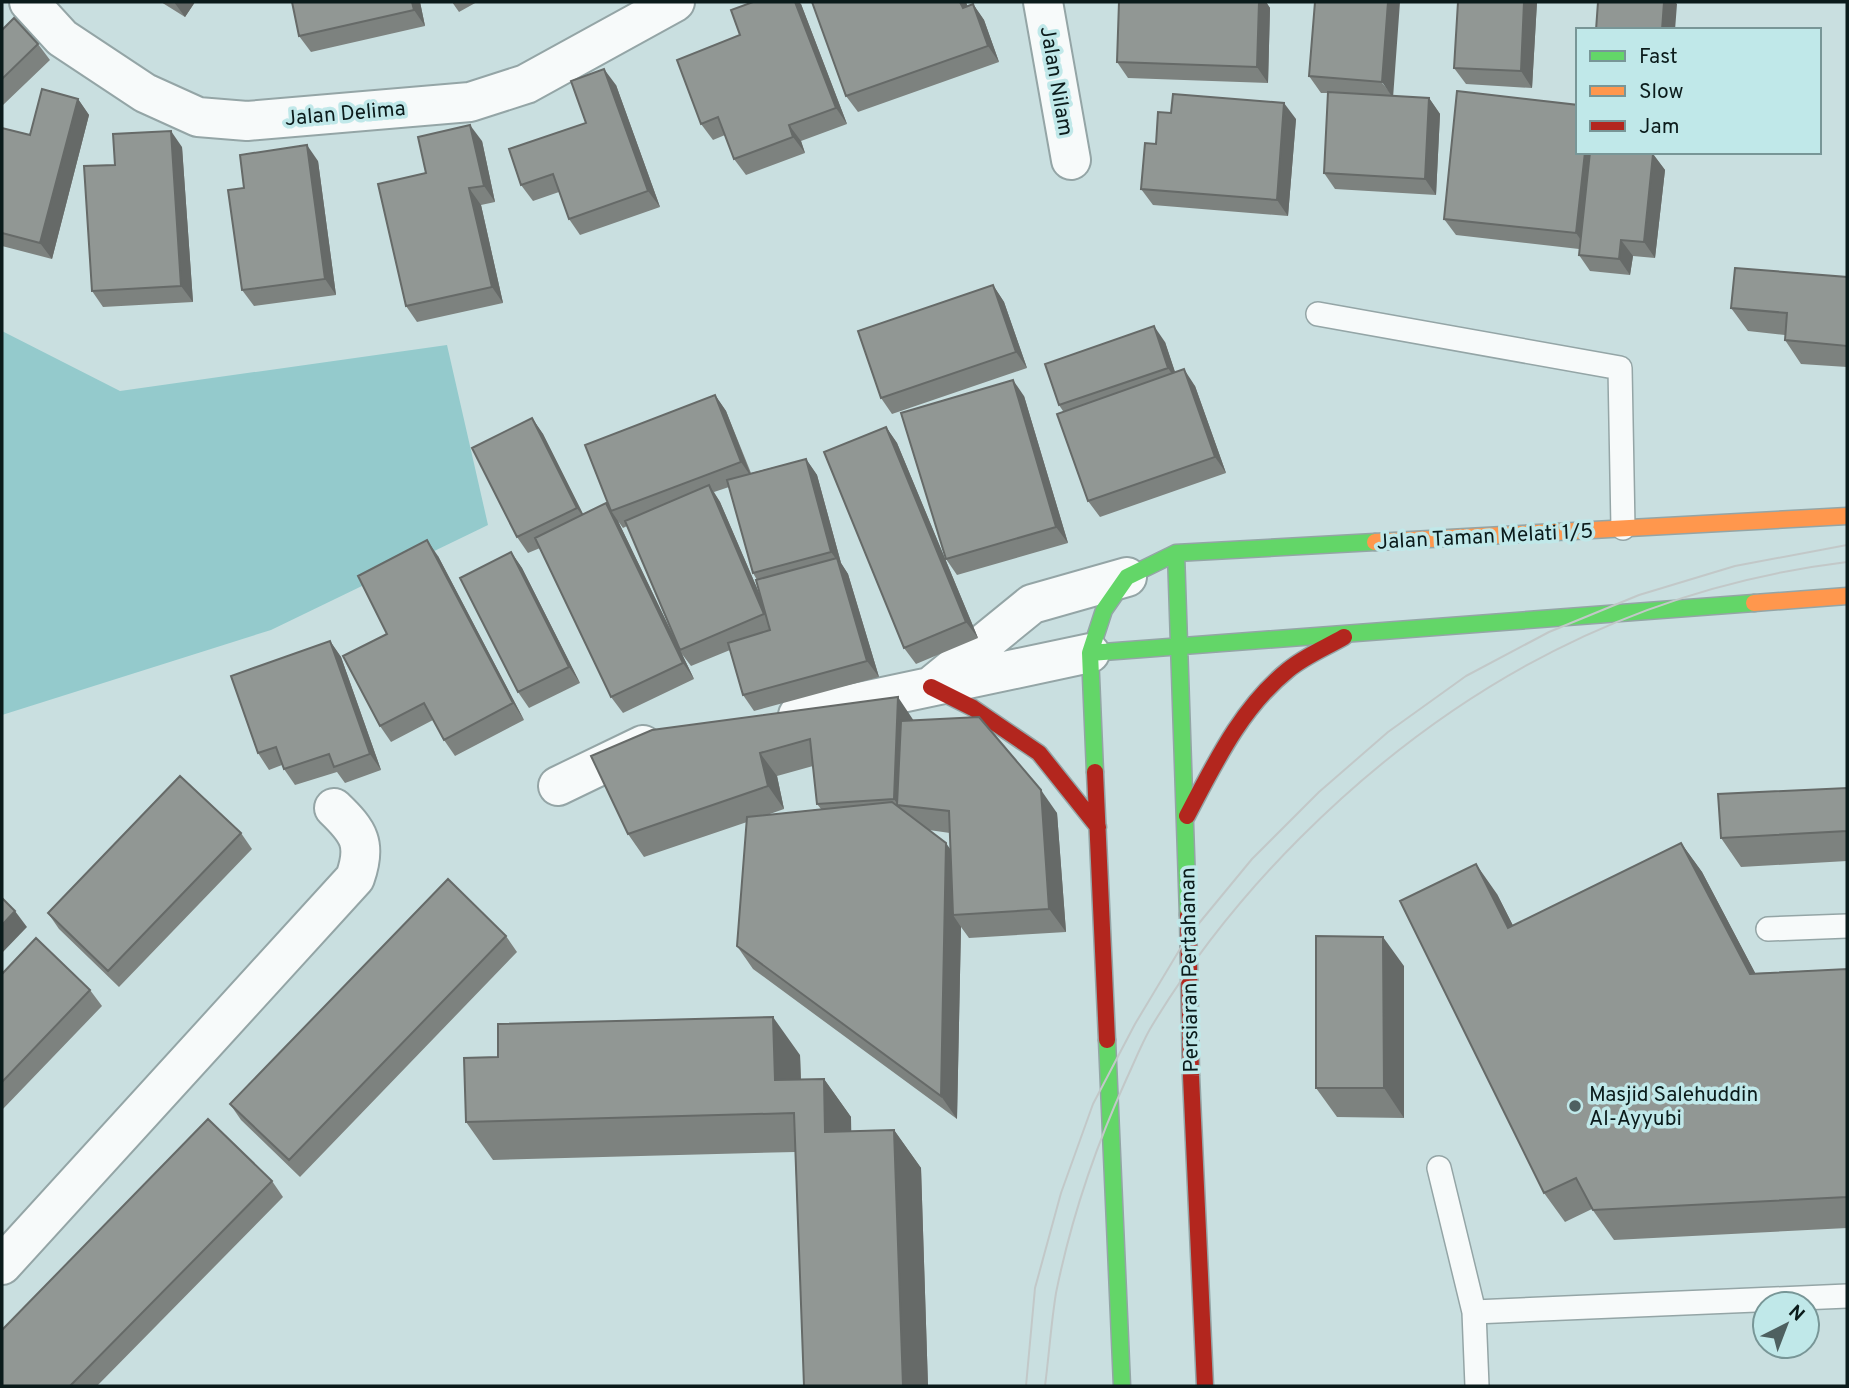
<svg xmlns="http://www.w3.org/2000/svg" width="1849" height="1388" font-family="Overpass,sans-serif">
<style>
.forest{fill:#94cacc}
.lines{fill:none;stroke-linecap:round;stroke-linejoin:round}
.lane-casing{stroke:#94a5a6;stroke-width:26}
.street-casing{stroke:#94a5a6;stroke-width:42}
.fast-casing{stroke:#94a5a6;stroke-width:19}
.slow-casing{stroke:#94a5a6;stroke-width:19}
.jam-casing{stroke:#94a5a6;stroke-width:19}
.lane{stroke:#f7fafa;stroke-width:23}
.street{stroke:#f7fafa;stroke-width:38}
.fast{stroke:#63d668;stroke-width:16}
.slow{stroke:#ff974d;stroke-width:16}
.jam{stroke:#b3261e;stroke-width:16}
.tram{stroke:#c2c8c8;stroke-width:2}
.wall{fill:#7d827f;fill-rule:evenodd}
.shaded-wall{fill:#666a68}
.building{fill:#919794;stroke:#666a68;stroke-width:2}
.poi-dot{fill:#4e6060;stroke:#c0e8e9;stroke-width:2.5}
.labels{text-anchor:middle;stroke-width:7;stroke-linejoin:round;paint-order:stroke}
.street-label{font-size:21px;fill:#0b1b1b;stroke:#c0e8e9}
.poi-label{font-size:21px;fill:#0b1b1b;stroke:#c0e8e9;text-anchor:start}
</style>
<rect width="100%" height="100%" fill="#c9dfe0"/>
<!-- forest -->
<path class="forest" d="M 2,331 L 120,391 L 447,345 L 488,525 L 271,630 L 2,715 Z"/>
<g class="lines">
<defs>
<path id="lane" d="M 1318,314 L 1620,368 L 1623,528
M 1768,929 L 1847,926
M 1439,1168 L 1474,1312
M 1477,1386 L 1474,1312 L 1847,1296"/>
<path id="street" d="M 29,2 L 62,38 L 145,93 L 198,117 L 247,121 L 470,102 L 526,84 L 675,2
M 1043,2 L 1071,160
M 935,683 L 1032,604 L 1127,577
M 798,715 L 1090,653
M 558,786 L 643,745
M 2,1265 L 355,878 C 367,844 359,832 334,808"/>
<path id="fast" d="M 1176,553 L 1188,915
M 1090,653 L 1754,603
M 1095,772 L 1090,653 L 1104,610 L 1127,577 L 1176,553 L 1375,542
M 1107,1040 L 1122,1386"/>
<path id="slow" d="M 1375,542 L 1847,516
M 1754,603 L 1847,596"/>
<path id="jam" d="M 931,687 L 973,708 L 1039,753 L 1098,827
M 1095,772 L 1107,1040
M 1187,816 C 1215,763 1241,708 1288,670 C 1305,656 1325,648 1344,637
M 1188,915 L 1191,1076 L 1205,1386"/>
</defs>
<!-- lane casing -->
<use href="#lane" class="lane-casing"/>
<!-- street casing -->
<use href="#street" class="street-casing"/>
<!-- fast casing -->
<use href="#fast" class="fast-casing"/>
<!-- slow casing -->
<use href="#slow" class="slow-casing"/>
<!-- jam casing -->
<use href="#jam" class="jam-casing"/>
<!-- lane -->
<use href="#lane" class="lane"/>
<!-- street -->
<use href="#street" class="street"/>
<!-- fast -->
<use href="#fast" class="fast"/>
<!-- slow -->
<use href="#slow" class="slow"/>
<!-- jam -->
<use href="#jam" class="jam"/>
<!-- tram -->
<path class="tram" d="M 1026,1386 L 1035,1288 L 1061,1193 L 1093,1104 L 1135,1024 L 1186,939 L 1252,859 L 1319,792 L 1388,732 L 1466,676 L 1549,632 L 1639,595 L 1735,566 L 1847,545
M 1045,1386 C 1049,1355 1051,1324 1056,1293 C 1071,1219 1095,1148 1126,1080 C 1134,1063 1141,1045 1150,1029 C 1192,959 1243,895 1300,838 C 1452,686 1633,588 1847,562"/>
</g>
<!-- wall -->
<path class="wall" d="M 161,2 L 195,2 L 185,17 Z
M 292,2 L 420,2 L 425,26 L 311,52 L 299,36 Z
M 452,2 L 477,2 L 459,12 Z
M 812,2 L 966,2 L 967,6 L 973,4 L 984,20 L 999,62 L 858,112 L 846,96 Z
M 1119,2 L 1266,2 L 1270,8 L 1268,83 L 1128,78 L 1117,62 Z
M 1315,2 L 1393,96 L 1429,98 L 1440,114 L 1436,195 L 1335,189 L 1324,173 L 1328,93 L 1321,93 L 1309,76 Z
M 1458,2 L 1537,2 L 1532,88 L 1466,84 L 1454,68 Z
M 801,4 L 847,124 L 801,141 L 805,153 L 746,175 L 734,159 L 725,135 L 713,140 L 701,124 L 740,35 Z
M 2,30 L 38,44 L 50,60 L 2,106 Z
M 616,85 L 660,207 L 580,235 L 569,219 L 559,192 L 533,201 L 521,185 L 586,123 Z
M 78,99 L 89,115 L 52,259 L 2,246 L 2,128 L 30,135 Z
M 1296,119 L 1288,216 L 1153,205 L 1141,189 L 1156,144 Z
M 482,141 L 495,202 L 481,205 L 503,303 L 417,322 L 406,306 L 426,173 Z
M 182,147 L 193,302 L 103,307 L 92,291 L 115,165 Z
M 1578,152 L 1653,154 L 1665,170 L 1655,258 L 1633,256 L 1630,275 L 1590,271 L 1579,255 L 1579,249 L 1456,235 L 1444,219 Z
M 318,161 L 336,295 L 254,306 L 242,290 L 244,188 Z
M 1847,277 L 1847,367 L 1801,364 L 1785,340 L 1785,335 L 1748,331 L 1731,308 Z
M 993,285 L 1004,302 L 1027,368 L 892,414 L 881,398 Z
M 1165,342 L 1175,372 L 1195,386 L 1226,473 L 1100,517 L 1088,501 L 1063,411 L 1059,405 Z
M 715,395 L 726,411 L 751,473 L 806,459 L 817,475 L 841,563 L 848,574 L 879,677 L 754,711 L 743,695 L 730,650 L 691,666 L 682,654 L 694,679 L 623,713 L 611,697 L 540,548 L 528,553 L 517,537 L 532,418 L 543,434 L 583,514 L 611,511 ZM 729,487 L 753,573 L 757,580 L 760,595 L 720,502 L 714,492 ZM 618,521 L 623,528 L 627,526 L 673,635 Z
M 1024,396 L 1068,543 L 957,575 L 946,559 Z
M 886,427 L 897,443 L 978,638 L 916,664 L 904,648 Z
M 511,552 L 522,568 L 580,683 L 529,708 L 518,692 Z
M 438,556 L 524,720 L 455,756 L 444,740 L 433,720 L 391,742 L 380,726 L 387,634 Z
M 330,641 L 341,657 L 381,770 L 345,783 L 337,772 L 295,785 L 284,769 L 282,765 L 269,770 L 258,753 Z
M 914,721 L 1057,813 L 1066,932 L 969,938 L 961,927 L 957,1119 L 753,969 L 737,946 L 747,822 L 644,857 L 628,834 L 652,730 ZM 813,766 L 817,804 L 821,809 L 767,815 L 784,809 L 777,776 ZM 929,830 L 950,833 L 951,850 Z
M 1847,788 L 1847,861 L 1741,867 L 1721,838 Z
M 241,833 L 252,849 L 119,987 L 59,929 L 48,913 Z
M 1681,843 L 1702,872 L 1755,973 L 1847,969 L 1847,1228 L 1614,1240 L 1592,1209 L 1565,1222 L 1544,1193 L 1497,894 L 1513,926 Z
M 506,936 L 517,952 L 300,1177 L 241,1120 L 230,1104 Z
M 1404,966 L 1404,1118 L 1337,1117 L 1316,1088 Z
M 2,974 L 90,990 L 102,1006 L 2,1110 Z
M 800,1055 L 801,1079 L 824,1079 L 851,1117 L 851,1131 L 894,1130 L 921,1168 L 928,1386 L 804,1386 L 795,1152 L 493,1160 L 466,1122 Z
M 272,1181 L 283,1197 L 97,1386 L 2,1386 Z"/>
<!-- shaded-wall -->
<path class="shaded-wall" d="M 174,2 L 195,2 L 185,17 Z
M 412,2 L 420,2 L 425,26 L 414,10 Z
M 795,2 L 799,2 L 801,4 L 847,124 L 836,108 Z
M 960,2 L 966,2 L 974,24 L 963,8 Z
M 1256,2 L 1266,2 L 1270,8 L 1268,83 L 1257,67 Z
M 1388,2 L 1400,2 L 1393,98 L 1382,82 Z
M 1524,2 L 1537,2 L 1532,88 L 1521,71 Z
M 1664,2 L 1675,2 L 1677,4 L 1675,30 L 1662,30 Z
M 973,4 L 984,20 L 999,62 L 988,46 Z
M 604,69 L 616,85 L 660,207 L 648,191 Z
M 1429,98 L 1440,114 L 1436,195 L 1425,179 Z
M 78,99 L 89,115 L 52,259 L 40,243 Z
M 1284,103 L 1296,119 L 1288,216 L 1277,200 Z
M 470,125 L 482,141 L 495,202 L 484,186 Z
M 789,125 L 801,141 L 805,153 L 793,137 Z
M 171,131 L 182,147 L 193,302 L 181,286 Z
M 307,145 L 318,161 L 336,295 L 325,279 Z
M 1585,152 L 1598,152 L 1588,250 L 1576,233 Z
M 1653,154 L 1665,170 L 1655,258 L 1644,242 Z
M 469,188 L 481,205 L 503,303 L 492,287 Z
M 1621,240 L 1633,256 L 1630,275 L 1619,259 Z
M 993,285 L 1004,302 L 1027,368 L 1016,352 Z
M 1154,326 L 1165,342 L 1179,384 L 1168,368 Z
M 1184,369 L 1195,386 L 1226,473 L 1215,457 Z
M 1013,380 L 1024,396 L 1068,543 L 1056,527 Z
M 715,395 L 726,411 L 752,478 L 741,462 Z
M 532,418 L 543,434 L 588,524 L 577,508 Z
M 886,427 L 897,443 L 978,638 L 966,622 Z
M 806,459 L 817,475 L 841,563 L 848,574 L 879,677 L 867,661 L 839,563 L 831,552 Z
M 709,485 L 720,502 L 775,630 L 764,614 Z
M 606,503 L 618,521 L 694,679 L 683,663 Z
M 427,540 L 438,556 L 524,720 L 513,703 Z
M 511,552 L 522,568 L 580,683 L 569,667 Z
M 330,641 L 341,657 L 381,770 L 370,754 Z
M 898,697 L 914,721 L 898,805 L 894,799 Z
M 760,753 L 777,776 L 784,809 L 768,786 Z
M 1041,790 L 1057,813 L 1066,932 L 1049,909 Z
M 946,843 L 962,866 L 953,915 L 961,927 L 957,1119 L 941,1096 Z
M 1681,843 L 1702,872 L 1771,1003 L 1750,974 Z
M 1476,864 L 1497,894 L 1529,957 L 1508,928 Z
M 15,911 L 27,927 L 2,953 L 2,925 Z
M 1383,937 L 1404,966 L 1404,1118 L 1384,1088 Z
M 773,1017 L 800,1055 L 802,1119 L 775,1080 Z
M 824,1079 L 851,1117 L 852,1170 L 825,1132 Z
M 894,1130 L 921,1168 L 928,1386 L 903,1386 Z"/>
<!-- building -->
<path class="building" d="M 292,2 L 412,2 L 414,10 L 299,36 Z
M 753,2 L 795,2 L 836,108 L 789,125 L 793,137 L 734,159 L 718,117 L 701,124 L 677,60 L 740,35 L 731,10 Z
M 812,2 L 960,2 L 963,8 L 973,4 L 988,46 L 846,96 Z
M 1119,2 L 1259,2 L 1257,67 L 1117,62 Z
M 1315,2 L 1388,2 L 1382,82 L 1309,76 Z
M 1458,2 L 1524,2 L 1521,71 L 1454,68 Z
M 1598,2 L 1664,2 L 1662,30 L 1596,30 Z
M 14,18 L 38,44 L 2,79 L 2,30 Z
M 604,69 L 648,191 L 569,219 L 553,174 L 521,185 L 509,149 L 586,123 L 571,81 Z
M 42,89 L 78,99 L 40,243 L 2,233 L 2,128 L 30,135 Z
M 1457,91 L 1578,105 L 1578,152 L 1585,152 L 1576,233 L 1444,219 Z
M 1328,92 L 1429,98 L 1425,179 L 1324,173 Z
M 1173,94 L 1284,103 L 1277,200 L 1141,189 L 1145,143 L 1156,144 L 1158,112 L 1171,113 Z
M 470,125 L 484,186 L 469,188 L 492,287 L 406,306 L 378,184 L 426,173 L 418,137 Z
M 171,131 L 181,286 L 92,291 L 84,166 L 115,165 L 113,134 Z
M 307,145 L 325,279 L 242,290 L 228,190 L 244,188 L 240,155 Z
M 1590,152 L 1638,152 L 1653,154 L 1644,242 L 1621,240 L 1619,259 L 1579,255 Z
M 1735,268 L 1847,277 L 1847,346 L 1785,340 L 1787,313 L 1731,308 Z
M 993,285 L 1016,352 L 881,398 L 858,331 Z
M 1154,326 L 1168,368 L 1059,405 L 1045,364 Z
M 1184,369 L 1215,457 L 1088,501 L 1057,414 Z
M 1013,380 L 1056,527 L 946,559 L 901,413 Z
M 715,395 L 741,462 L 611,511 L 585,445 Z
M 532,418 L 577,508 L 517,537 L 472,448 Z
M 886,427 L 966,622 L 904,648 L 824,452 Z
M 806,459 L 831,552 L 753,573 L 727,480 Z
M 709,485 L 764,614 L 680,650 L 625,521 Z
M 606,503 L 683,663 L 611,697 L 535,538 Z
M 427,540 L 513,703 L 444,740 L 424,703 L 380,726 L 343,656 L 387,634 L 358,576 Z
M 511,552 L 569,667 L 518,692 L 460,578 Z
M 837,558 L 867,661 L 743,695 L 728,643 L 770,630 L 756,580 Z
M 330,641 L 370,754 L 334,767 L 329,754 L 284,769 L 276,747 L 258,753 L 231,676 Z
M 898,697 L 894,799 L 817,804 L 810,739 L 760,753 L 768,786 L 628,834 L 591,756 L 652,730 Z
M 979,717 L 1041,790 L 1049,909 L 953,915 L 949,811 L 897,805 L 901,721 Z
M 180,776 L 241,833 L 108,971 L 48,913 Z
M 1847,788 L 1847,831 L 1721,838 L 1718,794 Z
M 892,802 L 946,843 L 941,1096 L 737,946 L 747,817 Z
M 1681,843 L 1750,974 L 1847,969 L 1847,1197 L 1593,1210 L 1576,1178 L 1544,1193 L 1400,901 L 1476,864 L 1508,928 Z
M 448,879 L 506,936 L 289,1160 L 230,1104 Z
M 2,898 L 15,911 L 2,925 Z
M 1316,936 L 1383,937 L 1384,1088 L 1316,1088 Z
M 36,938 L 90,990 L 2,1082 L 2,974 Z
M 773,1017 L 775,1080 L 824,1079 L 825,1132 L 894,1130 L 903,1386 L 804,1386 L 794,1113 L 466,1122 L 464,1058 L 498,1057 L 498,1024 Z
M 208,1119 L 272,1181 L 70,1386 L 2,1386 L 2,1330 Z"/>
<!-- markers -->
<circle class="poi-dot" cx="1575" cy="1106" r="7"/>
<g class="labels">
<!-- street labels -->
<g class="street-label">
<text transform="translate(1057 81) rotate(80)" y="7">Jalan Nilam</text>
<text transform="translate(345 113) rotate(-5)" y="7">Jalan Delima</text>
<text transform="translate(1485 536) rotate(-3)" y="7">Jalan Taman Melati 1/5</text>
<text transform="translate(1189 970) rotate(-91)" y="7">Persiaran Pertahanan</text>
</g>
<!-- poi labels -->
<g class="poi-label">
<text x="1589" y="1101">Masjid Salehuddin<tspan x="1589" dy="24">Al-Ayyubi</tspan></text>
</g>
</g>
<!-- border -->
<rect width="1849" height="1388" fill="none" stroke="#0b1b1b" stroke-width="7"/>
<!-- legend -->
<rect x="1576" y="28" width="245" height="126" fill="#c0e8e9" stroke="#789697" stroke-width="2"/>
<rect x="1590" y="51" width="35" height="10" fill="#63d668" stroke="#789697" stroke-width="2"/>
<text x="1639" y="63" font-size="21" fill="#0b1b1b">Fast</text>
<rect x="1590" y="86" width="35" height="10" fill="#ff974d" stroke="#789697" stroke-width="2"/>
<text x="1639" y="98" font-size="21" fill="#0b1b1b">Slow</text>
<rect x="1590" y="121" width="35" height="10" fill="#b3261e" stroke="#789697" stroke-width="2"/>
<text x="1639" y="133" font-size="21" fill="#0b1b1b">Jam</text>
<!-- north arrow -->
<g transform="translate(1786 1325) rotate(42)"><circle r="33" fill="#c0e8e9" stroke="#789697" stroke-width="2"/>
<path d="M0-5L12 26L0 18L-12 26Z" fill="#4e6060"/>
<text y="-10" font-size="19" font-weight="bold" text-anchor="middle" fill="#0b1b1b">N</text>
</g>
</svg>
